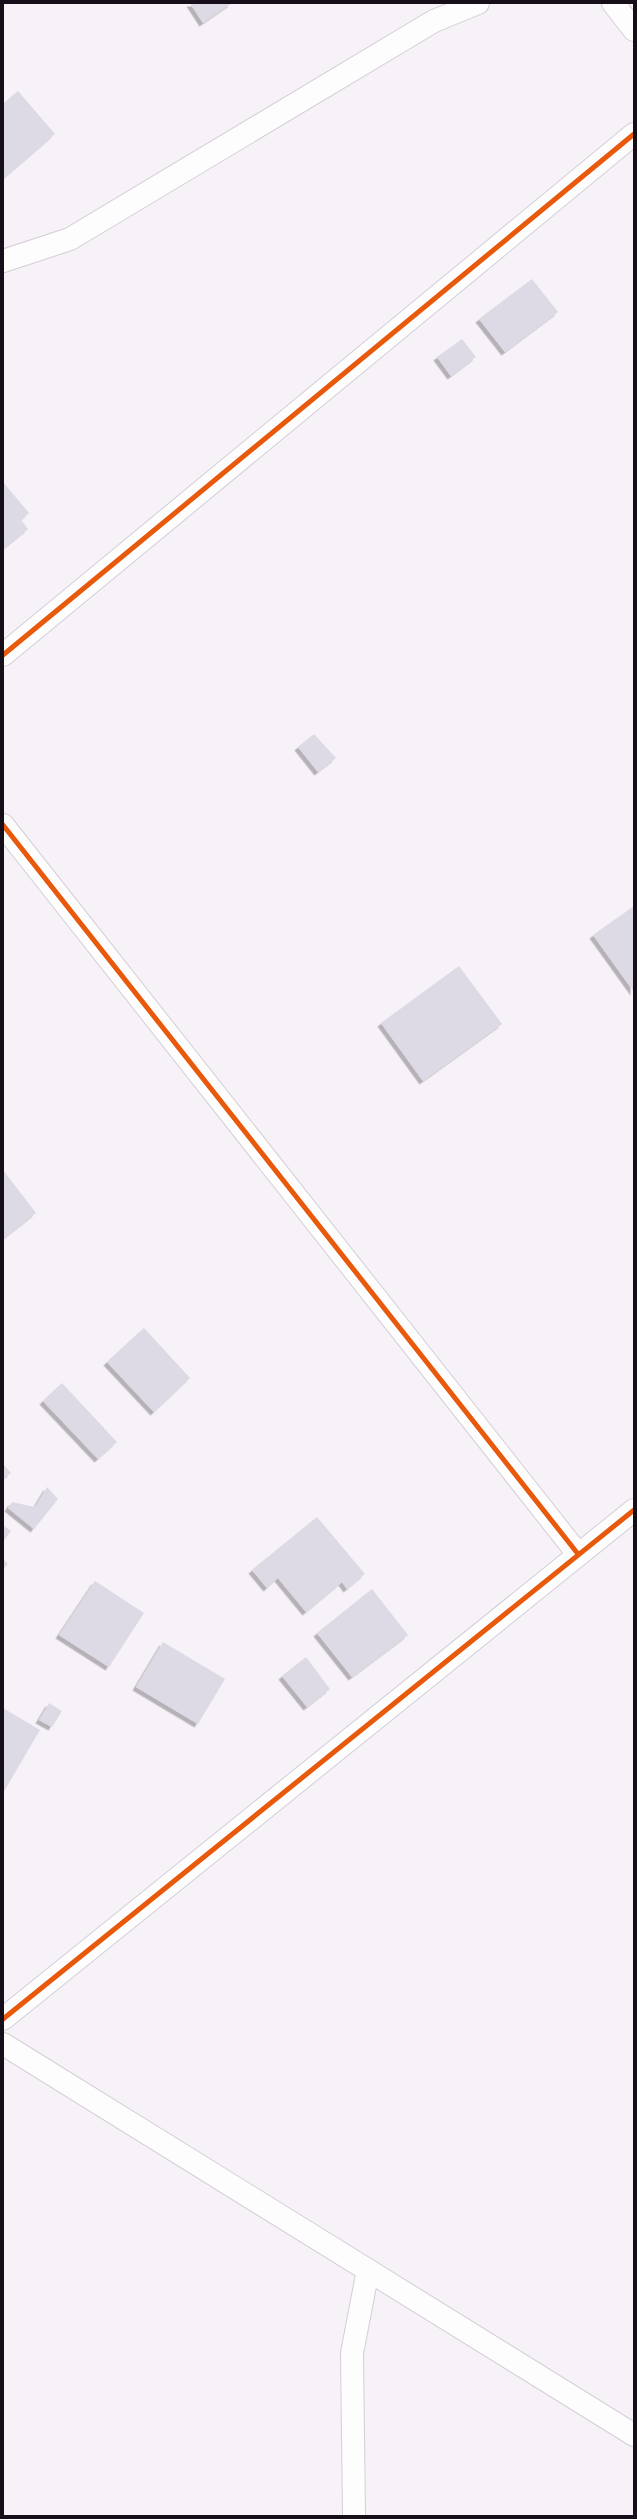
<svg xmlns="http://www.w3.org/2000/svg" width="637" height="2519" font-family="'PT Sans Narrow',sans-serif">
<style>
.building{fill:#ddd9e5;filter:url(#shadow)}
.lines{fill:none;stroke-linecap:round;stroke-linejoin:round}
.street-casing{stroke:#d4ced6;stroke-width:24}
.street{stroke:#fefdfe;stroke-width:22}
.cycleway-casing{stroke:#fff;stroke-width:8}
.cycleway{stroke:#e8590c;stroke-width:5}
</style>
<defs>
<filter id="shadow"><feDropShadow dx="-3.5" dy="3.5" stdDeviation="0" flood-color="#0004"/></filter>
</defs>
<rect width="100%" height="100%" fill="#f7f2f8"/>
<!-- building -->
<path class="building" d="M 190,3 L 232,3 L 203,23 Z
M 18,91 L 55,134 L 3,179 L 3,104 Z
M 532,279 L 558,312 L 505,352 L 479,319 Z
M 462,339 L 476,357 L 451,376 L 437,357 Z
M 3,482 L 29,513 L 21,520 L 28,529 L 3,549 Z
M 314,734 L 336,758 L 318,772 L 298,747 Z
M 634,906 L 634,992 L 593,935 Z
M 459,966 L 502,1024 L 423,1081 L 381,1023 Z
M 3,1170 L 36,1213 L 3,1239 Z
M 144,1328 L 190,1378 L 154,1412 L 107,1362 Z
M 62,1383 L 117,1442 L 98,1459 L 43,1401 Z
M 3,1464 L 11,1473 L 3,1479 Z
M 47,1487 L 58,1499 L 34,1529 L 8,1508 L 12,1502 L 35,1507 Z
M 317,1517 L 365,1574 L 347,1589 L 342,1582 L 306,1612 L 278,1578 L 267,1588 L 252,1570 Z
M 3,1525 L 11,1531 L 3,1542 Z
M 3,1559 L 8,1564 L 3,1569 Z
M 95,1581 L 144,1613 L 109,1667 L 59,1635 Z
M 372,1589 L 408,1635 L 352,1677 L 317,1633 Z
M 163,1642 L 225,1679 L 198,1724 L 136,1687 Z
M 306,1657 L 330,1689 L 307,1707 L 282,1676 Z
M 49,1703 L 62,1711 L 52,1727 L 39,1720 Z
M 3,1708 L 40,1730 L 3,1793 Z"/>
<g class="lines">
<defs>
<path id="street" d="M 613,3 L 634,30
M 3,261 L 70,239 L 434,21 L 478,3
M 3,655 L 634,134
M 3,825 L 578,1554
M 3,2019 L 634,1510
M 3,2044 L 634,2435
M 354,2516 L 352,2353 L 368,2270"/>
</defs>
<!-- street casing -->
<use href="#street" class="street-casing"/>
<!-- street -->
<use href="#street" class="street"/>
<defs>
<path id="cycleway" d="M 3,655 L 634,134
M 3,825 L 578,1554
M 3,2019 L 634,1510"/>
</defs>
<!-- cycleway casing -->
<use href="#cycleway" class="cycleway-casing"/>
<!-- cycleway -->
<use href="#cycleway" class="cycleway"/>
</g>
<!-- border -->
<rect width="637" height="2519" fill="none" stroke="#160f19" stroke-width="8"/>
</svg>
